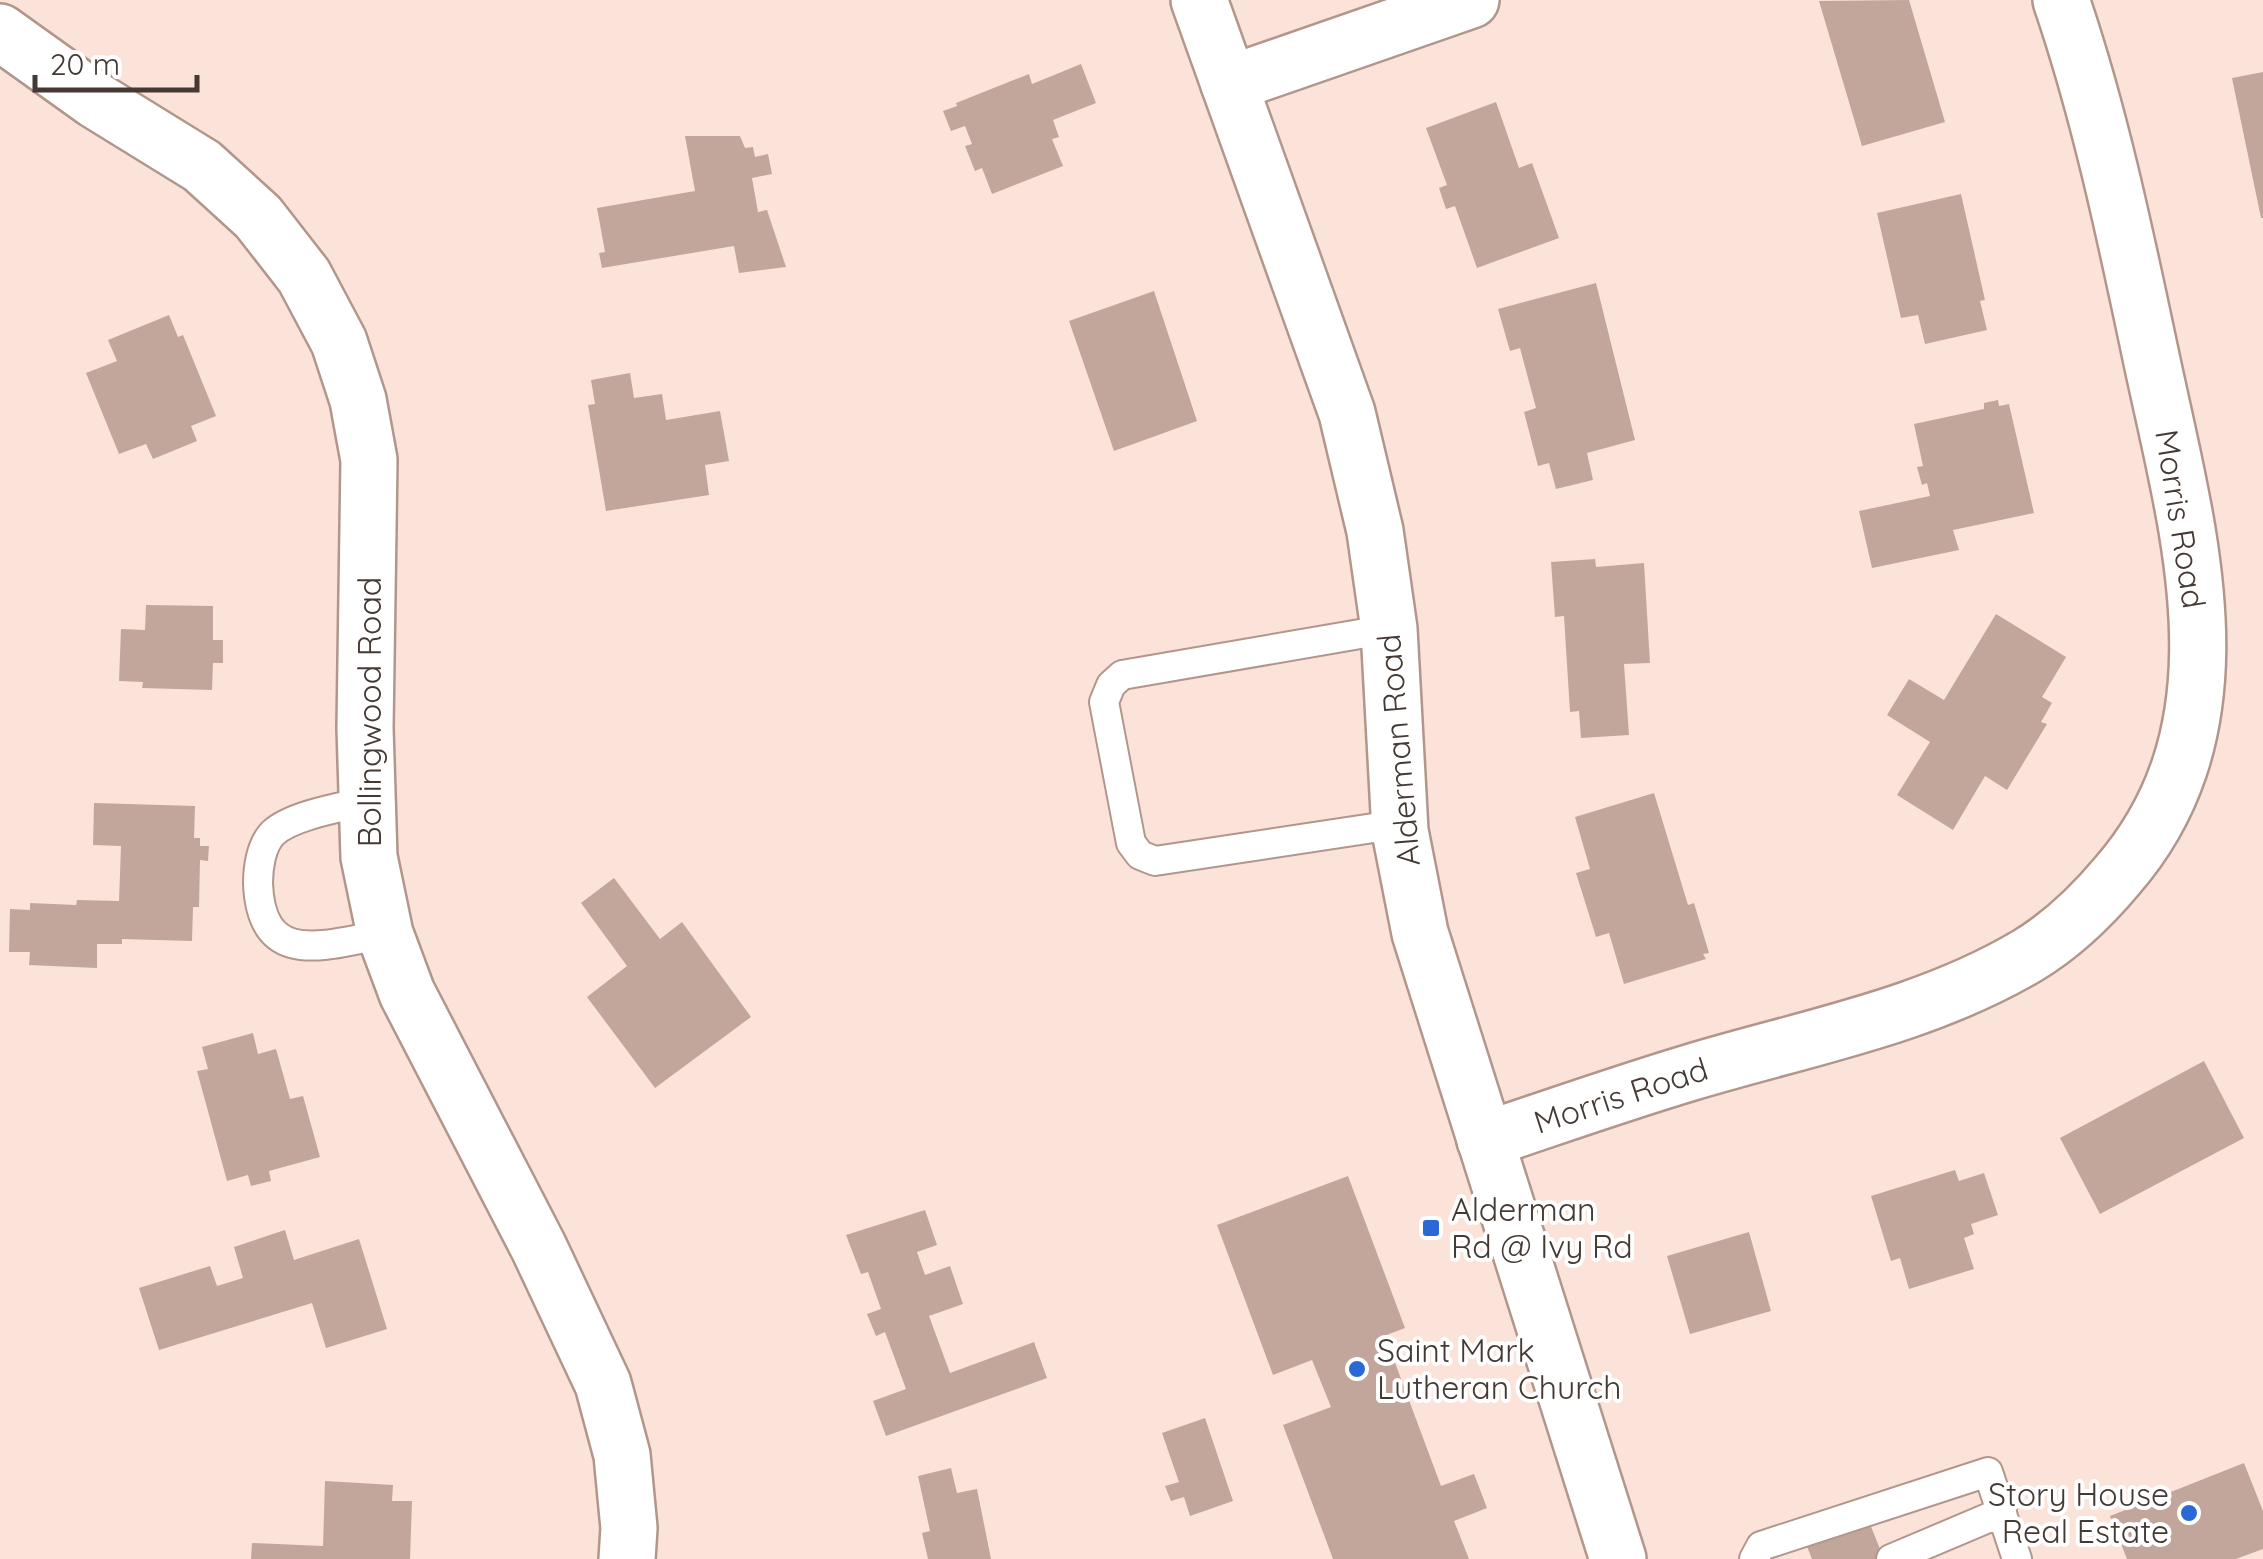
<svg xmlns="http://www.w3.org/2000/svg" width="2263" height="1559" font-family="Quicksand,sans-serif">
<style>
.building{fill:#c2a69b}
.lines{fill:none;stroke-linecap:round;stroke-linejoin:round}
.lane-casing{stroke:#b2968b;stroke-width:32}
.street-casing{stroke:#b2968b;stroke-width:60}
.secondary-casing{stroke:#b2968b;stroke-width:60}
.lane{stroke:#fff;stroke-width:28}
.street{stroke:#fff;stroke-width:55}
.secondary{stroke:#fff;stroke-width:55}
.poi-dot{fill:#2a68d5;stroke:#fff;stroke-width:4}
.labels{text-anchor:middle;stroke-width:8;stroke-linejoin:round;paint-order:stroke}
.street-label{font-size:32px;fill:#453934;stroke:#fff}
.poi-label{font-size:32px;fill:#453934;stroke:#fff;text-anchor:start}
</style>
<rect width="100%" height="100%" fill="#fbe3d9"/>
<!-- building -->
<path class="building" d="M 1909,0 L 1945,122 L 1862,146 L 1819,1 Z
M 1081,64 L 1096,103 L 1053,120 L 1059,137 L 1052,139 L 1063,166 L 992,194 L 982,168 L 975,171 L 965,146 L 972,144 L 965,126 L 951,131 L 943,111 L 957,106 L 956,103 L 1029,74 L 1032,84 Z
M 2263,72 L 2263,218 L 2261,218 L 2232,78 Z
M 1496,102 L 1519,168 L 1532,163 L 1559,238 L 1477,268 L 1455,206 L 1446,209 L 1439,188 L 1447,185 L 1426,128 Z
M 685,136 L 740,136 L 745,148 L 753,147 L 755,157 L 768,154 L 772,174 L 752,178 L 758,212 L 767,210 L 786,267 L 739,273 L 734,246 L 602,268 L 599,253 L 605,252 L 597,208 L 695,191 Z
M 1961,194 L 1985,300 L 1980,301 L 1987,330 L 1925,344 L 1918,315 L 1901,318 L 1877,213 Z
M 1596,283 L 1635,440 L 1587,453 L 1593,480 L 1556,489 L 1549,463 L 1538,466 L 1524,412 L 1536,408 L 1520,348 L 1510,351 L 1498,309 Z
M 1154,291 L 1197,421 L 1114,451 L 1069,321 Z
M 169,315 L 178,337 L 183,335 L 216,416 L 191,426 L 197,441 L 153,459 L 146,444 L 119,454 L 86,373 L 117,361 L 108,340 Z
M 630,373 L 634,398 L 662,394 L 666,420 L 720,411 L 729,461 L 705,465 L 709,495 L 606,511 L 588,405 L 595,404 L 591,380 Z
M 1998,400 L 1999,406 L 2009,404 L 2034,513 L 1953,530 L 1959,550 L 1872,568 L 1859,511 L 1930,496 L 1927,483 L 1922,485 L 1917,467 L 1923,466 L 1914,424 L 1984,409 L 1984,403 Z
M 1595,559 L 1596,567 L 1644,563 L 1650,663 L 1624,664 L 1629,735 L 1581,738 L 1579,711 L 1570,712 L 1564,616 L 1555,617 L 1551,562 Z
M 146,605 L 213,606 L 213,640 L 223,640 L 223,663 L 213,663 L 212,690 L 142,688 L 143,682 L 119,681 L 121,629 L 145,630 Z
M 1996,614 L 2066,657 L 2042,697 L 2052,703 L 2041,722 L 2047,724 L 2007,790 L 1985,776 L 1953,830 L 1897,795 L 1930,742 L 1887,715 L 1909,679 L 1944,700 Z
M 1654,793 L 1688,905 L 1694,903 L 1709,953 L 1703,954 L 1706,959 L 1624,984 L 1609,933 L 1596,937 L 1576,873 L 1590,869 L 1575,817 Z
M 94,803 L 195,806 L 194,838 L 200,838 L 200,846 L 209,846 L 208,861 L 200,860 L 199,907 L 193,907 L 192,941 L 122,939 L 122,944 L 97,944 L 97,968 L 29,965 L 30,952 L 9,952 L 10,909 L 30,910 L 30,903 L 76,905 L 77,900 L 119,901 L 121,846 L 93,845 Z
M 614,878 L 660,939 L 682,922 L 751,1017 L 655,1088 L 587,997 L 627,966 L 581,903 Z
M 253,1033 L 258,1054 L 276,1049 L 290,1099 L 303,1096 L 320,1157 L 269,1171 L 271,1181 L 251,1186 L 248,1175 L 227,1181 L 197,1071 L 208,1069 L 202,1047 Z
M 2204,1061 L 2244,1138 L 2100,1214 L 2060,1138 Z
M 1955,1170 L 1959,1181 L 1984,1173 L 1998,1215 L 1971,1224 L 1974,1234 L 1964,1238 L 1974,1269 L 1909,1289 L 1900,1258 L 1891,1261 L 1871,1196 Z
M 1348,1176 L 1405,1328 L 1376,1339 L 1384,1363 L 1394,1360 L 1441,1486 L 1474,1474 L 1487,1508 L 1454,1521 L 1469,1559 L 1333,1559 L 1283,1425 L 1331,1407 L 1312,1360 L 1273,1375 L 1217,1225 Z
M 925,1210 L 937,1245 L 917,1252 L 925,1275 L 950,1266 L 963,1304 L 929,1316 L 950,1373 L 1034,1342 L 1047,1378 L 886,1436 L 873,1401 L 906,1389 L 885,1332 L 876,1336 L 867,1314 L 881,1309 L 868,1272 L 861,1274 L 846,1235 Z
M 285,1230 L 294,1260 L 359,1239 L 387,1329 L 326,1348 L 312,1303 L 159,1350 L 139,1288 L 210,1266 L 217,1286 L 243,1278 L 234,1247 Z
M 1749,1232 L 1771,1311 L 1690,1334 L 1667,1256 Z
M 1205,1418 L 1233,1501 L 1190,1516 L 1184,1497 L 1171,1501 L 1165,1486 L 1179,1482 L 1162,1433 Z
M 2244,1463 L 2263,1511 L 2263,1549 L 2236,1559 L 2127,1559 L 2110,1516 Z
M 951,1468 L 957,1493 L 977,1489 L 991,1559 L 928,1559 L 922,1533 L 930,1531 L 918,1476 Z
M 325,1481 L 393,1485 L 392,1501 L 412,1501 L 410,1559 L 251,1559 L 252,1543 L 323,1546 Z
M 1868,1519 L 1884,1559 L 1812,1559 L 1806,1544 Z"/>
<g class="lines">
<defs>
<path id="lane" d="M 1389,629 L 1122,675 L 1111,685 L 1104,702 L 1131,843 L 1140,855 L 1155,861 L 1400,824
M 368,801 C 343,807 292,815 273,833 C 261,845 258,868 258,883 C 261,969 325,945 385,934
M 1754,1559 L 1761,1546 L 1988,1472 L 2017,1559
M 1891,1559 L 2002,1512"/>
<path id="street" d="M 0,32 L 95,100 L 202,166 L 258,217 L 304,276 L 339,342 L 358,400 L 369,460 L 365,728 L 369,857 L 385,934 L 407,993 L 539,1248 L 603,1384 L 622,1455 L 629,1528 L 627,1559
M 1229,84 L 1471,0
M 1485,1140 C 1554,1117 1622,1093 1692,1072 C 1805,1038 1924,1017 2027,956 C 2062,935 2091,907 2117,876 C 2250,723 2187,529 2150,352 C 2125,234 2100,114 2061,0"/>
<path id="secondary" d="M 1199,0 L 1347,413 L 1375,531 L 1389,629 L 1400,831 L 1420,933 L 1618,1559"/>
</defs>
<!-- lane casing -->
<use href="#lane" class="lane-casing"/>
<!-- street casing -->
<use href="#street" class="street-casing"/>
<!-- secondary casing -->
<use href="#secondary" class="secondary-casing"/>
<!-- lane -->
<use href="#lane" class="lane"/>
<!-- street -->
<use href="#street" class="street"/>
<!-- secondary -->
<use href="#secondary" class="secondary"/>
</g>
<!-- markers -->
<g class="poi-dot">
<rect x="1421" y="1218" width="20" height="20" rx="5"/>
<circle cx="1357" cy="1369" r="10"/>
<circle cx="2189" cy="1513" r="10"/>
</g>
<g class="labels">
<!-- street labels -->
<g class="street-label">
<text transform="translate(2180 519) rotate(81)" y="11">Morris Road</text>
<text transform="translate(370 712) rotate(-90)" y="11">Bollingwood Road</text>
<text transform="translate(1399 750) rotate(-95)" y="11">Alderman Road</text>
<text transform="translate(1621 1096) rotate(-18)" y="11">Morris Road</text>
</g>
<!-- poi labels -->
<g class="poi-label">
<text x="1451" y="1221">Alderman<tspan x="1451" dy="37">Rd @ Ivy Rd</tspan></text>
<text x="1377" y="1362">Saint Mark<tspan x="1377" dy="37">Lutheran Church</tspan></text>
<text x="2169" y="1506" text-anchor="end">Story House<tspan x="2169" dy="37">Real Estate</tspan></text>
</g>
</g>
<!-- scale -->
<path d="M35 75v15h162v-15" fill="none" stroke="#453934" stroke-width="5"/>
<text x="50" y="75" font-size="30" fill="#453934" stroke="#ffffff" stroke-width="8" paint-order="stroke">20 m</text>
</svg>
